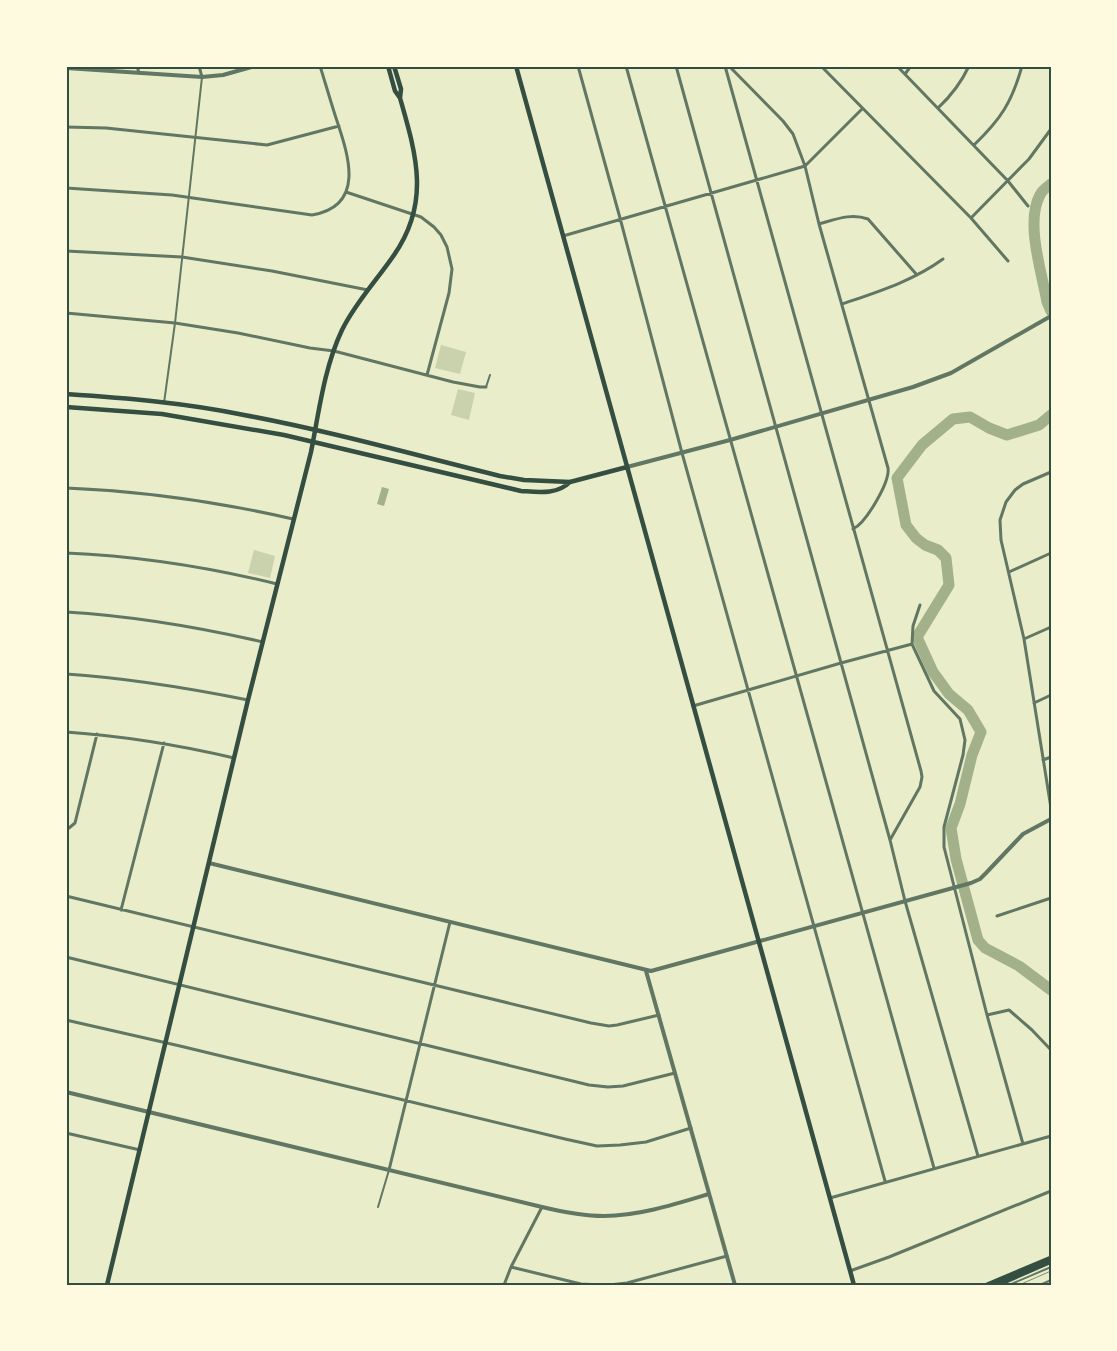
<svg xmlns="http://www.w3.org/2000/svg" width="1117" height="1351" font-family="Inter,sans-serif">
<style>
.green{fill:#cad2ad}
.water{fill:#a3b18a}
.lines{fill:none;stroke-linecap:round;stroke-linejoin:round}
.river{stroke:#a3b18a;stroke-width:11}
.service{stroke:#617663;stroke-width:2}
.minor{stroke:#617663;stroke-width:3}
.tertiary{stroke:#617663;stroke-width:4}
.secondary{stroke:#344e41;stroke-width:4.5}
.primary{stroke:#344e41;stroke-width:5}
.trunk{stroke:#344e41;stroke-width:5.5}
.tram{stroke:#7c8e77;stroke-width:1}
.neatline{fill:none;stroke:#344e41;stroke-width:2}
</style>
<rect width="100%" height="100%" fill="#e9edc9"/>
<!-- green -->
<path class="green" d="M 441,345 L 466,352 L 460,374 L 435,368 Z
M 458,389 L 475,393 L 469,420 L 451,415 Z
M 254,550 L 275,556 L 270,578 L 248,573 Z"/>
<!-- water -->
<path class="water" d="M 382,487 L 389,489 L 384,506 L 377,504 Z"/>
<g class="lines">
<!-- river -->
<path class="river" d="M 1051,184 C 1047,187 1042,190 1040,195 C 1025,222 1042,273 1047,302 L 1051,311
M 1051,415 L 1039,425 L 1007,435 L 989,428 L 970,417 L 953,419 L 922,445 L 897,478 L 906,525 L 916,538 L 925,545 L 938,550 L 946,558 L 949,585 L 917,637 L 933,672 L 949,694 L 968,710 L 981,732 L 972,755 L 960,804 L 951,828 L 956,859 L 978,940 L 985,948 L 1019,966 L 1051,990"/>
<!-- service -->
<path class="service" d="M 486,387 L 490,375
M 164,403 L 175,323 L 202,77
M 378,1207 L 389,1170
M 1009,1285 L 1051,1267
M 1040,1285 L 1051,1280"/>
<!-- minor -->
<path class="minor" d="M 137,66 L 139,73
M 199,66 L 202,77
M 578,66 L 620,218 L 682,453 L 885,1181
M 626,66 L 934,1168
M 676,66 L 890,840 L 905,901 L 978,1156
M 725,66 L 921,771 L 922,777 L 920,787 L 890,840
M 729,66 L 783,121 L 793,134 L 805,166 L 819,224 L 888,468 C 890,482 866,523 853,529
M 821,66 L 971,218 L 1008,261
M 897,66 L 1008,181 L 1028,206
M 905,74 L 911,66
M 938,108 C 952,95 961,83 969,66
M 66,127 L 106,128 L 267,145 L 339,126
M 974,145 C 1001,119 1012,102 1022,66
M 66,188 L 172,195 L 312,215 C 365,206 349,157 337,121 C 331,103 326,85 320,66
M 346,192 L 421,217 L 434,227 L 441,235 L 447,247 L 452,269 L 449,293 L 427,375
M 971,218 L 1029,159 L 1051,129
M 819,224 C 837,219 851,213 868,219 L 917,275
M 563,236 L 805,166 L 862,109
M 66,251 L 182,257 L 272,271 L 368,290
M 842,304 C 877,292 913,281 943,259
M 66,313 L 175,323 L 238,333 L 310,348 L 334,351 L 453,382 L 480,387 L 486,387
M 1051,472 L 1023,484 L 1015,490 L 1006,502 L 1000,520 L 1001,540 L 1024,639 L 1051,808
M 66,488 C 142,491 219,502 293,519
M 66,553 C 137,556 208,567 277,584
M 1009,572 L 1051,553
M 920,605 L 913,626 L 912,644 L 934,691 L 960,719 L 965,740 L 963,755 L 944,827 L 944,847 L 987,1015 L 1023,1144
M 66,612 C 133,616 198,627 263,642
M 1024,639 L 1051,627
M 66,674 C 128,678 188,688 248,700
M 1034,703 L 1051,695
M 693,706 L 841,663 L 912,644
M 66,732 C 123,736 179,745 234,758
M 1043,760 L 1051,757
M 66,828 L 69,828 L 75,823 L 97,734
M 66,896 L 591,1023 L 609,1026 L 617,1025 L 659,1015
M 121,910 L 164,743
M 997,916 L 1051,898
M 66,957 L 589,1085 L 608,1087 L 623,1086 L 675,1073
M 987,1015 L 1009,1010 L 1032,1030 L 1051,1050
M 66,1020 L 180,1046 L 565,1139 L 597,1146 L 620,1145 L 646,1142 L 691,1128
M 66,1133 L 140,1150
M 389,1170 L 450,922
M 830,1198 L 1051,1136
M 511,1267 L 581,1284 L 601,1285
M 850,1271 L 889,1257 L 1051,1191
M 504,1285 L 511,1267 L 542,1207
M 609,1285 L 627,1283 L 727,1256"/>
<!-- tertiary -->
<path class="tertiary" d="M 66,68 L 202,77 L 223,75 L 255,66
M 627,467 L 730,440 L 913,387 L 951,373 L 1051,316
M 209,863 L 651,971 L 971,883 L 980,879 L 986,873 L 1023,834 L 1051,819
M 646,971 L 735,1285
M 66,1092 L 542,1207 C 563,1212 583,1216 604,1216 C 639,1216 676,1204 709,1194"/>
<!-- secondary -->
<path class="secondary" d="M 394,66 L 401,89 L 400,98
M 516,66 L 854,1285
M 66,394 C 126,398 186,403 244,415 C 330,431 415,455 500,476 L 524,480 L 570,482 L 627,467
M 66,407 L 162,414 L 284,435 L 521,491 C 538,492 557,495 570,482
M 107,1285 L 248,700 L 311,452 C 319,412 324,368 342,330 C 355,303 377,280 394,255 C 431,202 416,154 400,98 L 395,91 L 388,66"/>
<!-- primary -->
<path class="primary" d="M 987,1285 L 1051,1258"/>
<!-- trunk -->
<path class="trunk" d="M 996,1285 L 1051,1261"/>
<!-- tram -->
<path class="tram" d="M 1019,1285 L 1051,1271"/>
</g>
<!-- border -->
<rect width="1117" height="1351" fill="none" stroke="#fefae0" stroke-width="135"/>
<rect x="68" y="68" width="982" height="1216" class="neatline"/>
</svg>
